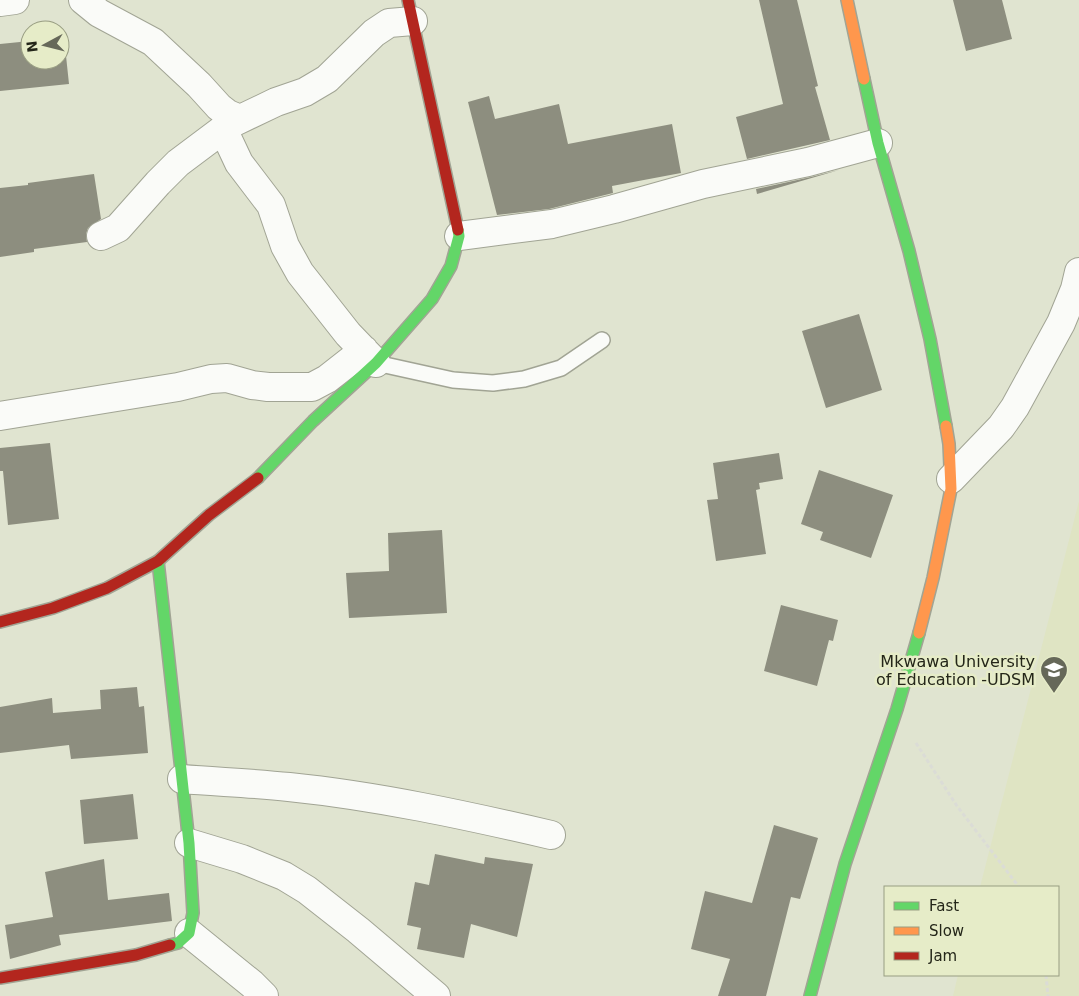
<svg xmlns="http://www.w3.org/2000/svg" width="1079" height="996" font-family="'DejaVu Sans',sans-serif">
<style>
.built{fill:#dfe4c3}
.building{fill:#8d8e7f}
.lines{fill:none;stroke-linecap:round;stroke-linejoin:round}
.lane-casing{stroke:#a1a494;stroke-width:18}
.street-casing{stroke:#a1a494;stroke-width:30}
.fast-casing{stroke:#a1a494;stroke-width:14}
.slow-casing{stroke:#a1a494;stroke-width:14}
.jam-casing{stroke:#a1a494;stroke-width:14}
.path{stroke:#dbdcd6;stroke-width:3;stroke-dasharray:4 2.5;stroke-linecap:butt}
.lane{stroke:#fafbf8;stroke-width:15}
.street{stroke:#fafbf8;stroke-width:28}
.fast{stroke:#63d668;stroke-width:11}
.slow{stroke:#ff974d;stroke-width:11}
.jam{stroke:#b3261e;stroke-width:11}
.labels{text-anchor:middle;stroke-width:5;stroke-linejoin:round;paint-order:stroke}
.poi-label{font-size:16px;fill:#242619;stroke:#e6ecc8;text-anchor:end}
</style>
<rect width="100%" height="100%" fill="#e0e4d0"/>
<!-- built -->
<path class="built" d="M 1079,501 L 1079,996 L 953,996 L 958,975 L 1058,975 L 1058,887 L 980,887 Z"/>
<!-- building -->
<path class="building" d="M 759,0 L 797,0 L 818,86 L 815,87 L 830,140 L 747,159 L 736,117 L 783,104 Z
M 953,0 L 1002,0 L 1012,39 L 966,51 Z
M 60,37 L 64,37 L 69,84 L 0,91 L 0,44 L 30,41 L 30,60 L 60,60 Z
M 489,96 L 495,119 L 559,104 L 568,144 L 672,124 L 681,173 L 612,186 L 613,193 L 549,209 L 497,215 L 468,102 Z
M 839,170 L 757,194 L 756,189 L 811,177 Z
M 94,174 L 101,219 L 88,228 L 86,234 L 87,242 L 34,249 L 34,252 L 0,257 L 0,188 L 28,185 L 28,183 Z
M 859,314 L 882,390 L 826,408 L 802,331 Z
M 50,443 L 59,519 L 8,525 L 3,471 L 0,471 L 0,448 Z
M 779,453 L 783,479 L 759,483 L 760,489 L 756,490 L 766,554 L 716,561 L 707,500 L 718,499 L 713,463 Z
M 819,470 L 893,495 L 871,558 L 820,540 L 823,532 L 801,524 Z
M 442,530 L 447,613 L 349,618 L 346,573 L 389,571 L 388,533 Z
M 781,605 L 838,620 L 833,641 L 829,640 L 817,686 L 764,671 Z
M 137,687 L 139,707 L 144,706 L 148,753 L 71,759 L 69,745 L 0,753 L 0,707 L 52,698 L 53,713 L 101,709 L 100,690 Z
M 133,794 L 138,839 L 84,844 L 80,800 Z
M 774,825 L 818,838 L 800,899 L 791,897 L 766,996 L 718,996 L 730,959 L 691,949 L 705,891 L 752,903 Z
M 435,854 L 484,864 L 485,857 L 533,864 L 517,937 L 471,924 L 464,958 L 417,949 L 421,928 L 407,925 L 415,882 L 429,885 Z
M 104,859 L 108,900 L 169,893 L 172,921 L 59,935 L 61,945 L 10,959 L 5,925 L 53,917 L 45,872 Z"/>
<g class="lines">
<defs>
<path id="lane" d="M 376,363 L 453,380 L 493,383 L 524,379 L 561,368 L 602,340"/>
<path id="street" d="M 83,0 L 99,13 L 153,42 L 199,85 L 219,107 L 228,114 L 240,119
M 0,2 L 15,0
M 223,129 L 239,163 L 271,205 L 285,246 L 300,273 L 348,334 L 376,363
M 101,236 L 118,228 L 158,183 L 178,163 L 230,124 L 276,102 L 305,92 L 327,79 L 374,33 L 389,23 L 413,21
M 459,236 L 552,224 L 614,209 L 703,184 L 808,162 L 878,143
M 0,416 L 178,387 L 211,379 L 227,378 L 252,385 L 268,387 L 312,387 L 327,379 L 364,350
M 951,479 L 1001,427 L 1015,407 L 1061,323 L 1075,289 L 1079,272
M 182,779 C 218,782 253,783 289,787 C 377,796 465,815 551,835
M 189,843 L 242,859 L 284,876 L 307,890 L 358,930 L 436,996
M 189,933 L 252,984 L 264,996"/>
<path id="fast" d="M 864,79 L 878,143 L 909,251 L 930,339 L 946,426
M 258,478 L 313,421 L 376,363 L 432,299 L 451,266 L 459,236 L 458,230
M 158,561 L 189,843 L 193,913 L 189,933 L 178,943 L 170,945
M 810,996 L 845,864 L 897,709 L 919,633"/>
<path id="slow" d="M 847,0 L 864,79
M 919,633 L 933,578 L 951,489 L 949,444 L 946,426"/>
<path id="jam" d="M 408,0 L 458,230
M 0,622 L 53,608 L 107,588 L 158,561 L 209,515 L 258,478
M 0,978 L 136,955 L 170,945"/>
</defs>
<!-- lane casing -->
<use href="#lane" class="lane-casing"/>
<!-- street casing -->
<use href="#street" class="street-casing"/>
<!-- fast casing -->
<use href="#fast" class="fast-casing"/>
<!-- slow casing -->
<use href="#slow" class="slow-casing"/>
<!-- jam casing -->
<use href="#jam" class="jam-casing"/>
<!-- path -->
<path class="path" d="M 916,743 L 957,806 L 1019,887
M 1046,975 L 1048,996"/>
<!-- lane -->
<use href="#lane" class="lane"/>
<!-- street -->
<use href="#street" class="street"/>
<!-- fast -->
<use href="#fast" class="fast"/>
<!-- slow -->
<use href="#slow" class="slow"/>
<!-- jam -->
<use href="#jam" class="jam"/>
</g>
<!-- icons -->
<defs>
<symbol id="university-pin" viewBox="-11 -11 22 30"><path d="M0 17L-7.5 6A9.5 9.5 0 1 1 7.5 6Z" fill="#666859" stroke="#e6ecc8"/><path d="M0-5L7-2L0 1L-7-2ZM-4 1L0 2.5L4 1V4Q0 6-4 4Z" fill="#fff"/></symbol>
</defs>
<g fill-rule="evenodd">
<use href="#university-pin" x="1038" y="654" width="32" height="43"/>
</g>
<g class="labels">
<!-- poi labels -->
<g class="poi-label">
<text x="1035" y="667">Mkwawa University<tspan x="1035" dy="18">of Education -UDSM</tspan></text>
</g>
</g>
<!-- legend -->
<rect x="884" y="886" width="175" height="90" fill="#e6ecc8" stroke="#989d82"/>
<rect x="894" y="902" width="25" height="8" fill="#63d668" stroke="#989d82"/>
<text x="929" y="911" font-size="15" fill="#242619">Fast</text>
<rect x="894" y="927" width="25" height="8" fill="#ff974d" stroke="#989d82"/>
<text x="929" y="936" font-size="15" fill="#242619">Slow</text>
<rect x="894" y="952" width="25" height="8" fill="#b3261e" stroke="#989d82"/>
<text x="929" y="961" font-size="15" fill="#242619">Jam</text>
<!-- north arrow -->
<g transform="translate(45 45) rotate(263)"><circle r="24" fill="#e6ecc8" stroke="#989d82"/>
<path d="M0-4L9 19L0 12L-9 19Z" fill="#666859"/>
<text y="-8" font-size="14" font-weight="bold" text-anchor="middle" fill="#242619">N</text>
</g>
</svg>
